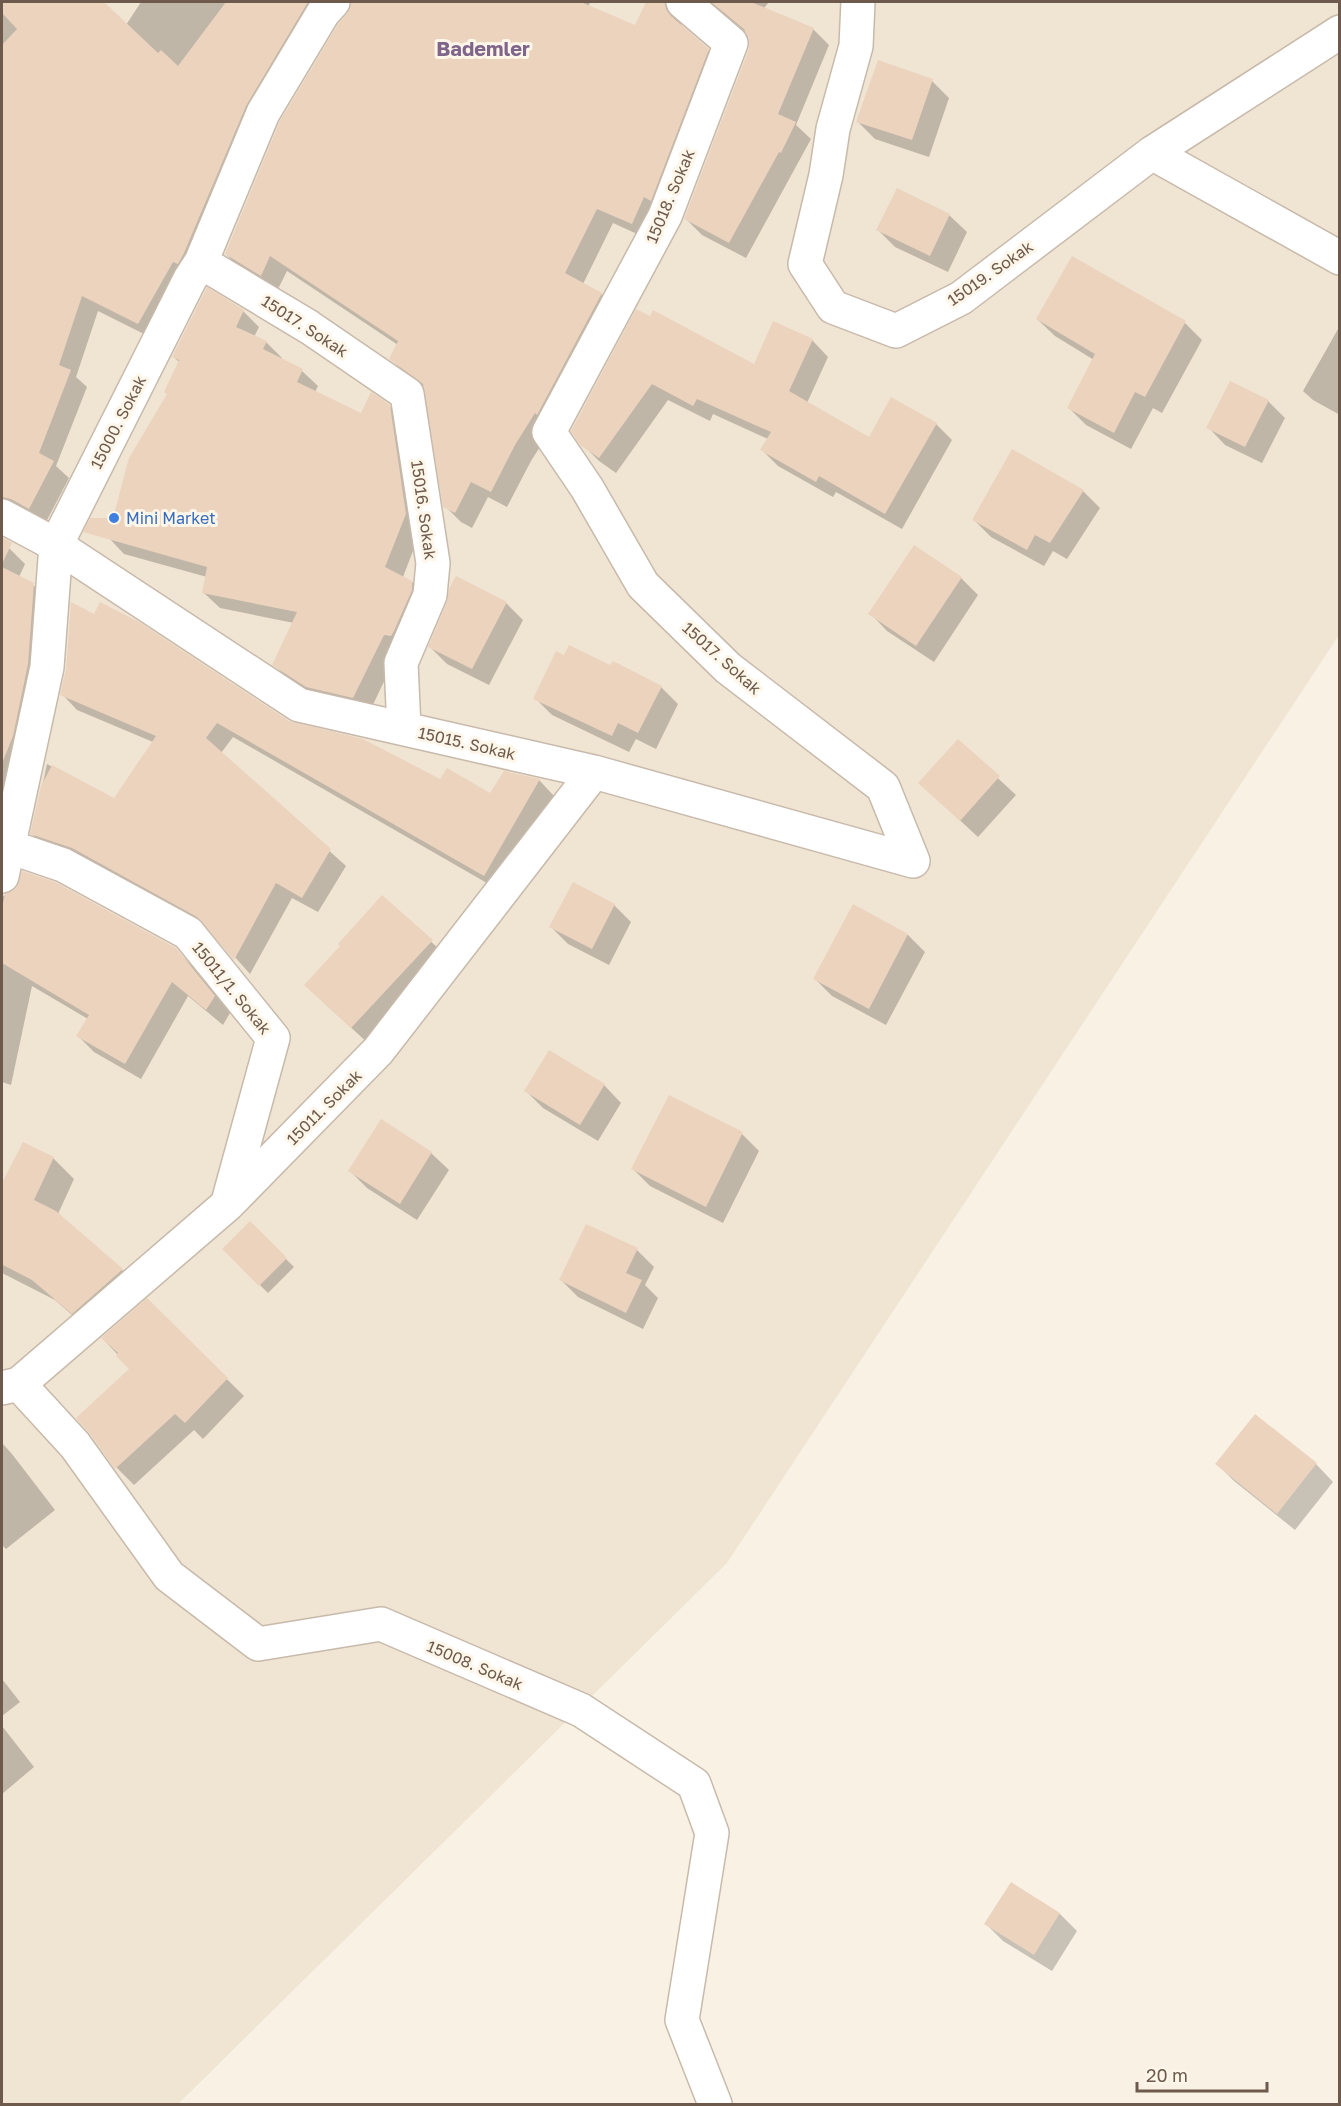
<svg xmlns="http://www.w3.org/2000/svg" width="1341" height="2106" font-family="'Golos Text',sans-serif">
<style>
.residential{fill:#f0e4d3}
.shadow{fill:#0003}
.building{fill:#ebd3be}
.lines{fill:none;stroke-linecap:round;stroke-linejoin:round}
.minor-casing{stroke:#c8baab;stroke-width:36}
.minor{stroke:#fff;stroke-width:33}
.shop-dot{fill:#3f7fe0;stroke:#fdf6e9;stroke-width:2}
.labels{text-anchor:middle;stroke-width:6;stroke-linejoin:round;paint-order:stroke}
.street-label{font-size:16px;fill:#6e5a4c;stroke:#fdf6e9}
.shop-label{font-size:16px;fill:#366cbe;stroke:#fdf6e9;text-anchor:start}
.quarter-label{font-size:20px;font-weight:bold;fill:#80658b;stroke:#fdf6e9}
</style>
<rect width="100%" height="100%" fill="#f9f2e4"/>
<!-- residential -->
<path class="residential" d="M 2,2 L 1339,2 L 1339,635 L 727,1563 L 178,2104 L 2,2104 Z"/>
<!-- shadow -->
<path class="shadow" d="M 2,2 L 102,2 L 126,25 L 141,2 L 341,2 L 154,339 L 98,311 L 76,377 L 87,387 L 56,466 L 69,478 L 45,524 L 2,520 Z
M 353,2 L 591,2 L 588,6 L 636,27 L 656,2 L 691,2 L 680,16 L 681,25 L 724,66 L 648,239 L 613,223 L 583,284 L 601,294 L 617,310 L 552,428 L 531,461 L 507,507 L 488,497 L 472,528 L 461,522 L 445,506 L 425,388 L 407,375 L 391,359 L 398,345 L 287,271 L 277,291 L 242,270 L 226,254 L 353,7 Z
M 709,2 L 769,2 L 764,8 L 813,29 L 829,45 L 796,125 L 811,139 L 746,258 L 702,235 L 686,219 L 750,50 L 751,39 L 747,33 Z
M 932,81 L 949,98 L 929,157 L 875,139 L 858,122 Z
M 949,215 L 967,232 L 948,272 L 895,247 L 878,230 Z
M 207,290 L 243,311 L 259,327 L 254,337 L 266,342 L 282,358 L 281,360 L 302,371 L 318,386 L 315,392 L 361,415 L 389,406 L 405,422 L 421,530 L 403,577 L 412,582 L 427,598 L 399,650 L 369,713 L 324,703 L 290,680 L 274,665 L 294,623 L 220,608 L 204,593 L 207,577 L 124,554 L 109,538 L 168,394 L 179,362 L 174,357 Z
M 637,311 L 755,366 L 812,340 L 828,357 L 807,403 L 870,439 L 936,424 L 952,440 L 902,529 L 836,492 L 833,497 L 778,466 L 762,450 L 768,439 L 713,414 L 710,421 L 668,400 L 616,473 L 599,461 L 582,444 Z
M 1037,319 L 1185,323 L 1202,340 L 1162,413 L 1153,408 L 1131,449 L 1086,425 L 1069,408 L 1094,360 L 1055,336 Z
M 1338,329 L 1340,329 L 1340,415 L 1313,400 L 1303,391 Z
M 1268,401 L 1285,418 L 1262,463 L 1225,445 L 1208,427 Z
M 1083,491 L 1100,508 L 1067,559 L 1053,551 L 1044,566 L 991,537 L 974,520 Z
M 2,544 L 9,548 L 25,564 L 19,577 L 33,585 L 50,601 L 19,795 L 2,793 Z
M 961,578 L 978,595 L 934,662 L 887,631 L 870,613 Z
M 506,603 L 523,620 L 489,685 L 447,664 L 430,647 Z
M 611,667 L 661,687 L 678,704 L 656,749 L 636,739 L 629,752 L 552,715 L 535,698 Z
M 62,694 L 288,722 L 441,781 L 490,795 L 539,780 L 554,796 L 499,890 L 233,737 L 221,753 L 346,866 L 318,912 L 292,898 L 250,974 L 210,929 L 89,863 L 47,849 L 32,834 L 47,764 L 114,800 L 153,742 L 77,710 Z
M 958,741 L 1016,795 L 978,837 L 938,800 Z
M 8,895 L 175,949 L 192,966 L 230,1013 L 223,1025 L 188,996 L 141,1079 L 94,1052 L 78,1036 L 88,1019 L 32,986 L 11,1085 L 2,1082 L 2,896 Z
M 382,897 L 449,958 L 369,1044 L 323,1002 Z
M 614,905 L 631,922 L 609,965 L 568,944 L 551,927 Z
M 854,906 L 908,935 L 925,952 L 886,1025 L 832,996 L 815,979 Z
M 604,1085 L 621,1103 L 598,1141 L 543,1108 L 526,1091 Z
M 381,1121 L 431,1153 L 449,1170 L 417,1220 L 367,1188 L 350,1171 Z
M 742,1134 L 759,1151 L 723,1223 L 650,1186 L 633,1169 Z
M 24,1144 L 53,1158 L 74,1179 L 58,1214 L 122,1270 L 143,1291 L 94,1334 L 55,1300 L 2,1273 L 2,1187 Z
M 250,1223 L 294,1267 L 268,1293 L 224,1249 Z
M 637,1250 L 654,1267 L 645,1285 L 658,1298 L 643,1329 L 578,1297 L 561,1280 Z
M 147,1300 L 244,1396 L 203,1439 L 194,1430 L 134,1485 L 117,1468 L 91,1433 L 131,1369 L 103,1339 Z
M 1255,1416 L 1316,1464 L 1333,1482 L 1295,1530 L 1234,1481 L 1217,1464 Z
M 2,1443 L 12,1454 L 55,1510 L 6,1549 L 2,1545 Z
M 2,1679 L 20,1702 L 2,1716 Z
M 2,1726 L 34,1767 L 2,1794 Z
M 1011,1884 L 1060,1914 L 1077,1931 L 1052,1971 L 1003,1941 L 986,1924 Z"/>
<!-- building -->
<path class="building" d="M 2,2 L 104,2 L 158,53 L 161,50 L 178,66 L 226,2 L 308,2 L 246,106 L 184,253 L 178,264 L 173,262 L 138,324 L 82,296 L 59,365 L 71,370 L 39,453 L 54,461 L 29,509 L 11,499 L 2,497 L 2,45 L 17,29 L 2,13 Z
M 351,2 L 581,2 L 635,25 L 646,2 L 665,2 L 666,9 L 671,16 L 709,49 L 651,201 L 644,197 L 632,224 L 597,209 L 565,273 L 602,293 L 537,415 L 535,413 L 515,445 L 491,492 L 471,482 L 455,513 L 443,507 L 423,384 L 389,359 L 398,341 L 270,256 L 261,276 L 225,254 L 280,121 L 338,24 L 347,14 Z
M 711,2 L 751,2 L 814,28 L 778,114 L 796,122 L 781,153 L 779,152 L 729,243 L 684,219 L 749,49 L 749,38 L 744,29 Z
M 878,60 L 933,79 L 912,140 L 856,122 Z
M 897,188 L 950,214 L 930,256 L 876,230 Z
M 1072,256 L 1186,321 L 1145,397 L 1135,392 L 1114,433 L 1067,408 L 1095,354 L 1036,319 Z
M 207,287 L 244,310 L 236,327 L 267,341 L 263,349 L 303,369 L 297,382 L 361,413 L 371,392 L 390,405 L 406,514 L 385,567 L 412,581 L 412,590 L 394,631 L 391,636 L 384,635 L 353,698 L 306,687 L 272,665 L 297,612 L 202,593 L 207,567 L 83,532 L 90,518 L 113,518 L 129,458 L 167,394 L 164,392 L 179,360 L 172,357 Z
M 636,309 L 650,316 L 653,310 L 754,364 L 773,321 L 813,339 L 789,391 L 869,437 L 891,397 L 937,423 L 885,514 L 819,476 L 816,482 L 760,450 L 771,432 L 697,399 L 693,406 L 652,384 L 599,458 L 580,445 L 571,431 Z
M 1230,381 L 1269,400 L 1245,447 L 1206,428 Z
M 1012,449 L 1084,490 L 1050,543 L 1035,535 L 1027,550 L 972,520 Z
M 2,537 L 12,543 L 2,564 Z
M 914,545 L 962,577 L 916,646 L 868,614 Z
M 2,567 L 34,583 L 28,664 L 13,736 L 3,761 Z
M 456,576 L 507,602 L 472,669 L 428,647 L 447,602 L 449,589 Z
M 71,602 L 94,614 L 100,602 L 139,622 L 289,721 L 363,739 L 440,779 L 447,768 L 490,793 L 504,771 L 540,779 L 484,876 L 217,723 L 206,738 L 331,849 L 302,898 L 276,883 L 234,960 L 197,917 L 72,848 L 30,834 L 41,786 L 52,765 L 114,798 L 156,736 L 60,695 L 66,669 Z
M 569,645 L 610,665 L 613,661 L 662,686 L 638,733 L 618,723 L 612,736 L 533,699 L 556,651 L 564,655 Z
M 958,739 L 1000,776 L 960,821 L 918,783 Z
M 22,871 L 55,882 L 176,948 L 215,996 L 206,1010 L 172,982 L 125,1064 L 76,1036 L 89,1015 L 2,963 L 2,908 L 5,894 L 16,888 Z
M 573,882 L 615,904 L 592,949 L 549,927 Z
M 382,895 L 433,940 L 351,1028 L 304,985 L 340,946 L 338,944 Z
M 853,904 L 908,934 L 869,1009 L 813,979 Z
M 549,1050 L 605,1084 L 580,1125 L 524,1091 Z
M 669,1095 L 743,1132 L 706,1207 L 631,1169 Z
M 381,1119 L 432,1152 L 400,1204 L 348,1171 Z
M 23,1142 L 54,1157 L 34,1200 L 56,1211 L 123,1269 L 72,1314 L 32,1280 L 3,1265 L 2,1268 L 2,1183 Z
M 250,1221 L 287,1258 L 259,1286 L 222,1249 Z
M 586,1224 L 638,1248 L 626,1273 L 642,1280 L 626,1313 L 559,1280 Z
M 147,1298 L 228,1378 L 185,1423 L 175,1414 L 115,1469 L 90,1434 L 76,1418 L 129,1369 L 116,1356 L 118,1353 L 101,1338 Z
M 1255,1414 L 1317,1463 L 1277,1514 L 1215,1464 Z
M 1011,1882 L 1060,1913 L 1034,1955 L 984,1924 Z"/>
<g class="lines">
<defs>
<path id="minor" d="M 683,2 L 731,43 L 665,216 L 549,432 L 587,488 L 643,585 L 728,668 L 883,787 L 913,861
M 858,2 L 856,46 L 833,129 L 826,175 L 805,264 L 833,307 L 896,331 L 961,298 L 1152,153 L 1340,32
M 1152,153 L 1340,258
M 201,262 L 309,327 L 407,394 L 433,563 L 430,595 L 401,663 L 404,728
M 2,516 L 56,545 L 299,705 L 594,772 L 913,861
M 7,846 L 63,865 L 188,933 L 273,1038 L 228,1202
M 2,876 L 47,667 L 56,545 L 190,279 L 201,262 L 263,113 L 323,13 L 333,2
M 19,1384 L 75,1445 L 169,1576 L 258,1644 L 381,1624 L 581,1710 L 694,1784 L 712,1833 L 682,2020 L 715,2104
M 2,1388 L 19,1384 L 228,1204 L 378,1051 L 594,772"/>
</defs>
<!-- minor casing -->
<use href="#minor" class="minor-casing"/>
<!-- minor -->
<use href="#minor" class="minor"/>
</g>
<!-- markers -->
<circle class="shop-dot" cx="114" cy="518" r="6"/>
<g class="labels">
<!-- street labels -->
<g class="street-label">
<text transform="translate(670 196) rotate(-67)" y="6">15018. Sokak</text>
<text transform="translate(990 273) rotate(-35)" y="6">15019. Sokak</text>
<text transform="translate(305 326) rotate(33)" y="6">15017. Sokak</text>
<text transform="translate(118 422) rotate(-63)" y="6">15000. Sokak</text>
<text transform="translate(424 510) rotate(82)" y="6">15016. Sokak</text>
<text transform="translate(722 658) rotate(42)" y="6">15017. Sokak</text>
<text transform="translate(467 743) rotate(13)" y="6">15015. Sokak</text>
<text transform="translate(232 988) rotate(51)" y="6">15011/1. Sokak</text>
<text transform="translate(324 1107) rotate(-45)" y="6">15011. Sokak</text>
<text transform="translate(475 1665) rotate(23)" y="6">15008. Sokak</text>
</g>
<!-- shop labels -->
<g class="shop-label">
<text x="126" y="524">Mini Market</text>
</g>
<!-- quarter labels -->
<g class="quarter-label">
<text x="483" y="56">Bademler</text>
</g>
</g>
<!-- border -->
<rect width="1341" height="2106" fill="none" stroke="#6e5a4c" stroke-width="6"/>
<!-- scale -->
<path d="M1137 2082v9h130v-9" fill="none" stroke="#6e5a4c" stroke-width="3"/>
<text x="1146" y="2082" font-size="18" fill="#6e5a4c" stroke="#fdf6e9" stroke-width="4.5" paint-order="stroke">20 m</text>
</svg>
